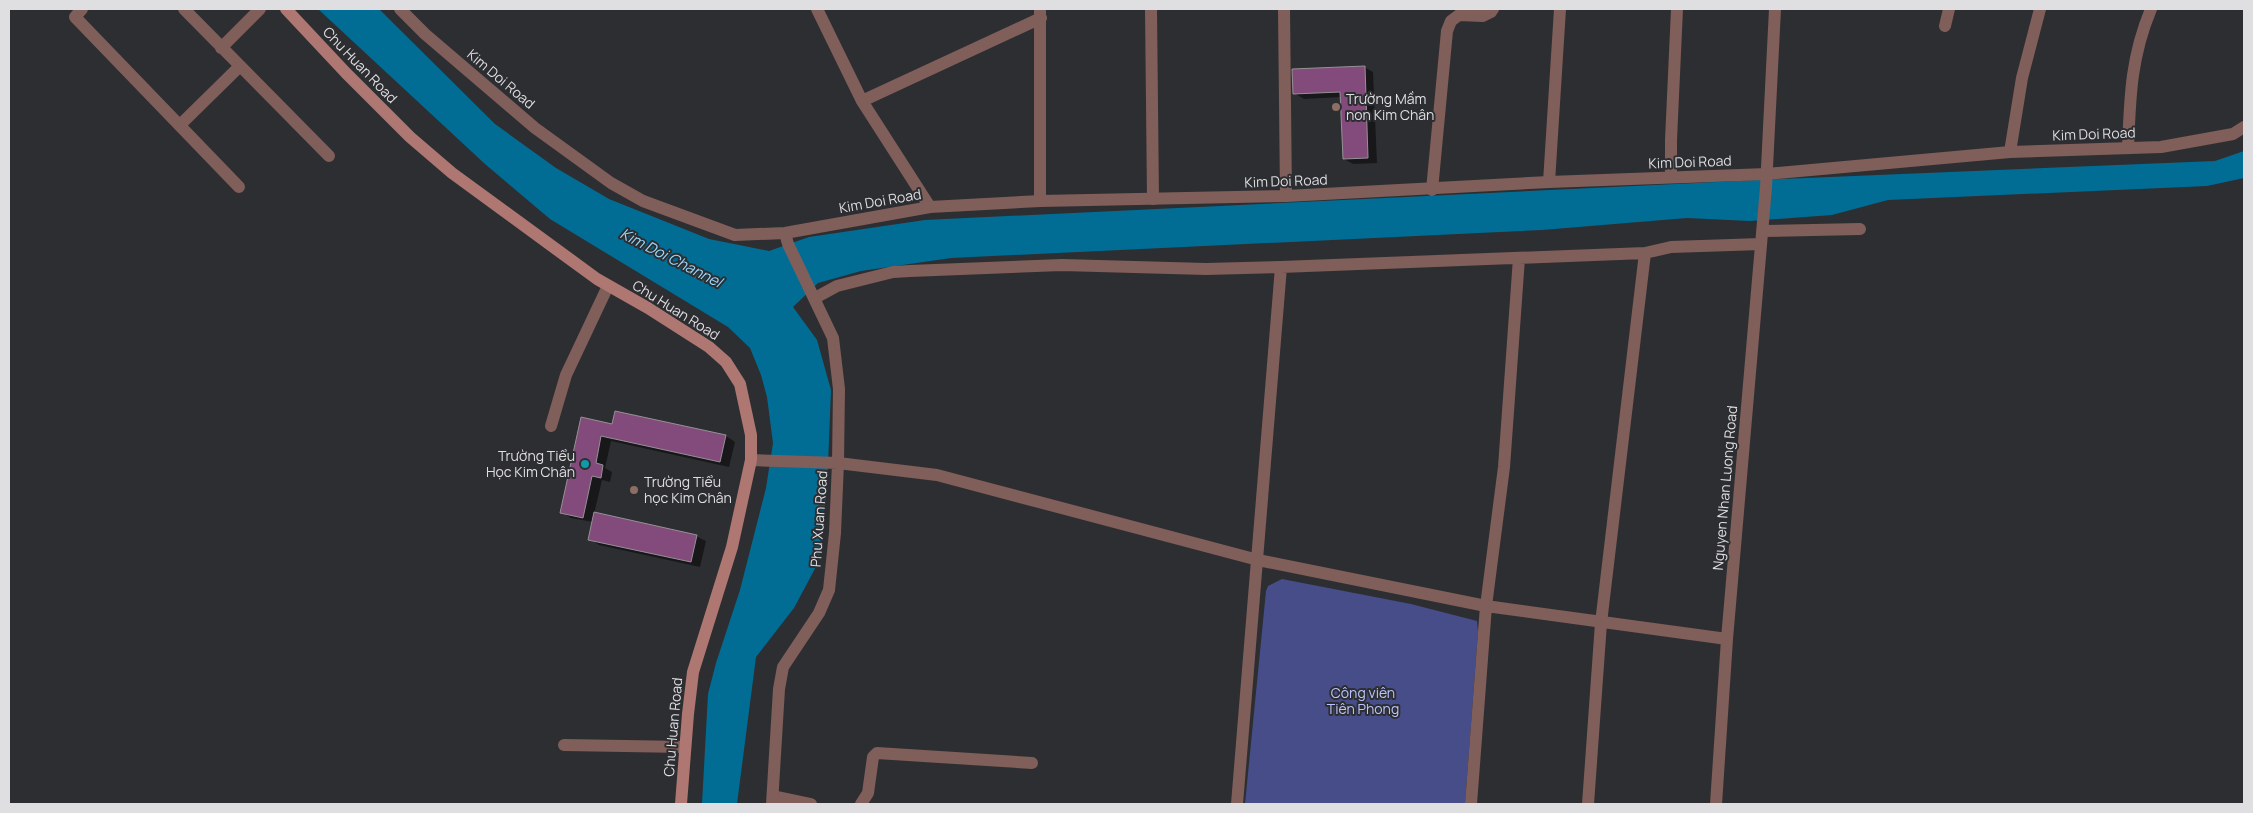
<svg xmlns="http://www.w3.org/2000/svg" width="2253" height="813" font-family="Manrope,sans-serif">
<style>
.green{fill:#474d88}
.water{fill:#026d94}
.shadow{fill:#0007}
.building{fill:#834b7c;stroke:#959195}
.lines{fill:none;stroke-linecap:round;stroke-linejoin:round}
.minor{stroke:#805e5a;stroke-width:12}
.tertiary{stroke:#805e5a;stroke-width:12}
.secondary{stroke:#ae7772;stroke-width:12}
.education-dot{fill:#8d6e63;stroke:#2d2e32;stroke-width:2}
.culture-dot{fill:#0f9aa8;stroke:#2d2e32;stroke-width:2}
.labels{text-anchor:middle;stroke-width:4;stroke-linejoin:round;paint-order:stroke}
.street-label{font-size:14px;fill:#dfdfe2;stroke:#2d2e32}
.poi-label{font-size:14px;fill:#dfdfe2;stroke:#2d2e32;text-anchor:start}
.park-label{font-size:14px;fill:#bbc4fc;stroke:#2d2e32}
.water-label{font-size:15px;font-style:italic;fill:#99d8fa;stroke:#2d2e32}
</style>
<rect width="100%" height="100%" fill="#2d2e32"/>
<!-- green -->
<path class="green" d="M 1282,579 L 1411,604 L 1477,621 L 1478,632 L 1465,804 L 1245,804 L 1266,591 L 1268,586 Z"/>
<!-- water -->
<path class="water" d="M 318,9 L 379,9 L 495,124 L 556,168 L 609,199 L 709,239 L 769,251 L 809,237 L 925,220 L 1782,179 L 2215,161 L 2244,151 L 2244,178 L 2207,186 L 1888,200 L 1832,215 L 1750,221 L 1687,218 L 1542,230 L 951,258 L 861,271 L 818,283 L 793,307 L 817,340 L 831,390 L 827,489 L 818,563 L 794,608 L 756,657 L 737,804 L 702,804 L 708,694 L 716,663 L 740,590 L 766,488 L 773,443 L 767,397 L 761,375 L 750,348 L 728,327 L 550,219 L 485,164 Z"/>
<!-- shadow -->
<path class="shadow" d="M 1364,67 L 1373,72 L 1377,163 L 1353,164 L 1344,159 L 1341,97 L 1304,99 L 1294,93 Z
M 616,412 L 726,436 L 735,442 L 729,467 L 611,441 L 605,468 L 612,472 L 610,482 L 602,480 L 594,514 L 696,536 L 706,541 L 700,567 L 599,545 L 590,539 L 593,522 L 571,518 L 561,512 L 582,419 L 613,426 Z"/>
<!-- building -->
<path class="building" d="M 1365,66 L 1368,158 L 1343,159 L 1340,92 L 1293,94 L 1292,69 Z
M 615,411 L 726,435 L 720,462 L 601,436 L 596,463 L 603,465 L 601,478 L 592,476 L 583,518 L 560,513 L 581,417 L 612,424 Z
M 594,512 L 697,535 L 691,562 L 588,540 Z"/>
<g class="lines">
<!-- minor -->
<path class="minor" d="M 82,9 L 75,17 L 239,187
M 184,9 L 329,156
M 817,9 L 862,101 L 930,207
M 1151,9 L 1153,199
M 1284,9 L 1286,196
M 1945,26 L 1949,9
M 221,48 L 260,9
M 862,101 L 1041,18
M 180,125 L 239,67
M 2128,148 C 2130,96 2131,57 2151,9
M 2010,152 L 2022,78 L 2040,9
M 1671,177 L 1671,140 L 1677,9
M 1549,182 L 1560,9
M 1432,190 L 1447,31 L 1451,21 L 1459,15 L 1483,16 L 1491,12 L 1493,9
M 1040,201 L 1040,9
M 1763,231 L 1860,229
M 815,298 L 837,286 L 893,272 L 910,271 L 1062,265 L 1206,269 L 1281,267 L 1645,253 L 1671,247 L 1761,244
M 551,426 L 566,375 L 608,286
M 838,463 L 937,475 L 1258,560 L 1486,606 L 1727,639
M 564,745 L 685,747
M 773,796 L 811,804
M 861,804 L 868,793 L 873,757 L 877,753 L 1032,763
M 1237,804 L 1281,267
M 1471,804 L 1486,606 L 1504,467 L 1519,258
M 1588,804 L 1601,623 L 1645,253
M 1716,804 L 1727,639 L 1766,187 L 1775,9"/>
<!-- tertiary -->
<path class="tertiary" d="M 400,9 L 425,34 L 535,128 L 611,183 L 643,201 L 735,235 L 785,233 L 930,207 L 1040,201 L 1286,196 L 1549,182 L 1767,174 L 2010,152 L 2161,147 L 2233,134 L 2244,127
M 751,460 L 838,463
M 772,804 L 779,689 L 783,667 L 819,613 L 829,590 L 835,533 L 838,463 L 839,389 L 833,338 L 788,244 L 785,233"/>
<!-- secondary -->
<path class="secondary" d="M 286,9 L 346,73 L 410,137 L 452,173 L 597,279 L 648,308 L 709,347 L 726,362 L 740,384 L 751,435 L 751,460 L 732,547 L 693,672 L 688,714 L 681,804"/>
</g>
<!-- markers -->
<g class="education-dot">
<circle cx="1336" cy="107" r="5"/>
<circle cx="634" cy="490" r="5"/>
</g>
<circle class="culture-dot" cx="585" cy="464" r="5"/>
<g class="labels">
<!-- street labels -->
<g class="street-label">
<text transform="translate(360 65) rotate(46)" y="5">Chu Huan Road</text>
<text transform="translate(501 79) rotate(40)" y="5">Kim Doi Road</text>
<text transform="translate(2094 134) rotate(-2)" y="5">Kim Doi Road</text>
<text transform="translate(1690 162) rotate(-2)" y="5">Kim Doi Road</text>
<text transform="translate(1286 181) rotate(-2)" y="5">Kim Doi Road</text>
<text transform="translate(880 201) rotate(-10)" y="5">Kim Doi Road</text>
<text transform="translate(676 310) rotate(32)" y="5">Chu Huan Road</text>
<text transform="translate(1725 488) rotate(-85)" y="5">Nguyen Nhan Luong Road</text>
<text transform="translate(819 519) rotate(-86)" y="5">Phu Xuan Road</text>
<text transform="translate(673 727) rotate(-85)" y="5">Chu Huan Road</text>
</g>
<!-- poi labels -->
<g class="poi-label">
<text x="1346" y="104">Trường Mầm<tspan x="1346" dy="16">non Kim Chân</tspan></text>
<text x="575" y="461" text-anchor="end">Trường Tiểu<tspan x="575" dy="16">Học Kim Chân</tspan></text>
<text x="644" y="487">Trường Tiểu<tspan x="644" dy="16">học Kim Chân</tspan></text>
</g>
<!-- park labels -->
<g class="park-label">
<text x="1363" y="698">Công viên<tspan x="1363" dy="16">Tiên Phong</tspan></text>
</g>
<!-- water labels -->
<g class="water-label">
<text transform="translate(671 258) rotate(27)" y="5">Kim Doi Channel</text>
</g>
</g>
<!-- border -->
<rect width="2253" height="813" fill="none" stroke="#dfdfe2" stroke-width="20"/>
</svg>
